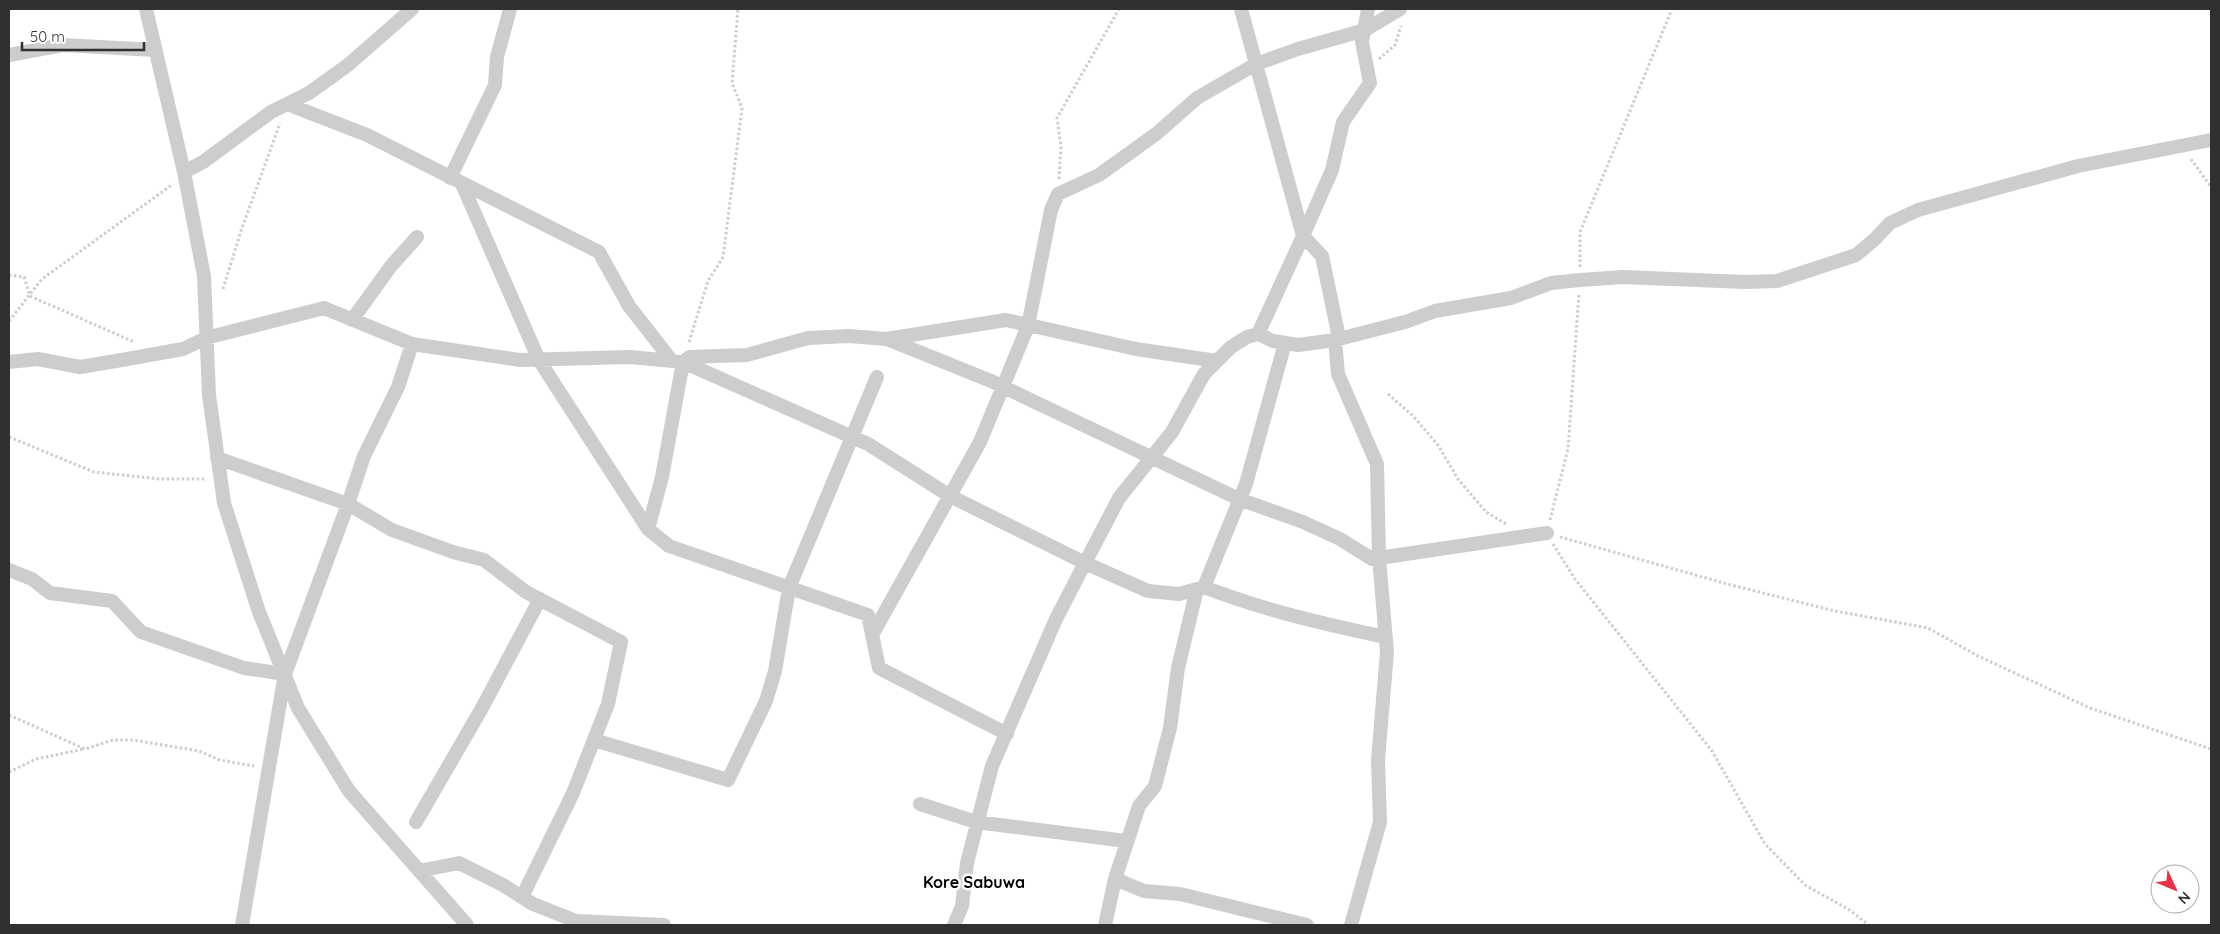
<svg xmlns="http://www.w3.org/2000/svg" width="2220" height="934" font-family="Quicksand,sans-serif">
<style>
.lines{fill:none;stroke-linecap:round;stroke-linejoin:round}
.path{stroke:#cdcdcd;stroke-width:3;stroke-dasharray:2.5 2.5;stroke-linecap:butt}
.minor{stroke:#cdcdcd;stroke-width:14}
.labels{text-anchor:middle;stroke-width:5;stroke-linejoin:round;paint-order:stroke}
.quarter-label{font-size:16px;font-weight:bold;fill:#000;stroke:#fff}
</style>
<rect width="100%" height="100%" fill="#fff"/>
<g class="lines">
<!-- path -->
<path class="path" d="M 1379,59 L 1395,45 L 1401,26
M 2191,159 L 2211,187
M 1059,179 L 1061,147 L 1057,118 L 1119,9
M 1580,267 L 1580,232 L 1672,9
M 9,275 L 24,277 L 30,296 L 134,342
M 223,289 L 241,231 L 280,123
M 9,321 L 42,279 L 173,184
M 689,342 L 708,281 L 723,257 L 742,108 L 732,83 L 738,9
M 1388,394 L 1413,416 L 1438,445 L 1458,479 L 1486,512 L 1506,524
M 9,437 L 94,472 L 160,479 L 207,479
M 1550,520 L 1568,449 L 1579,293
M 1560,537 L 1731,585 L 1835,611 L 1928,628 L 1978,656 L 2090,708 L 2211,749
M 1553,544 L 1575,579 L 1712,751 L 1765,844 L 1805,885 L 1848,909 L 1869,925
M 9,715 L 85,749 L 113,740 L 133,740 L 199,751 L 220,760 L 254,766
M 9,772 L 36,759 L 84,749"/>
<!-- minor -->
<path class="minor" d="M 146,9 L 184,172 L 204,276 L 209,395 L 224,503 L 259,612 L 298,708 L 349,791 L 467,925
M 1241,9 L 1303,236 L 1258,334
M 9,55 L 63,45 L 155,50
M 287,104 L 367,135 L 599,252 L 629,306 L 672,361
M 184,172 L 203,162 L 271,112 L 309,93 L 348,65 L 412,9
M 450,178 L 495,85 L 497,57 L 510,9
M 462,184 L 539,360 L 648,529 L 669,546 L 868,615 L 879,668 L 1007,734
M 352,320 L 391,266 L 417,237
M 887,339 L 991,381 L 1239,499 L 1303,522 L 1340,539 L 1372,559 L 1547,533
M 412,344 L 398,387 L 364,456 L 348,504 L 392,530 L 453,552 L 484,560 L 526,592 L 621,642 L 608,704 L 573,793 L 522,897
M 9,362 L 38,359 L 80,367 L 116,361 L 183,349 L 206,338 L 324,308 L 412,344 L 520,360 L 630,357 L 683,362 L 868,444 L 950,496 L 1085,563 L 1148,591 L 1179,594 L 1204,587 L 1246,484 L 1285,343
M 217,458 L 348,504 L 285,674 L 242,925
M 648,529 L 662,477 L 683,362 L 690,357 L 747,355 L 808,338 L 849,336 L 886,339 L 1006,320 L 1136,349 L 1217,361
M 9,570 L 32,579 L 50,593 L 112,601 L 141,632 L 244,668 L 285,674
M 1204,587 C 1263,610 1324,624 1385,637
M 1197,589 L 1178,668 L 1170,728 L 1155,786 L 1139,806 L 1115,879 L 1144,891 L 1180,894 L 1307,925
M 872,635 L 980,442 L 1028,326 L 1051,210 L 1058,194 L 1099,175 L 1156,134 L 1197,98 L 1256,64 L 1298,49 L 1365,30 L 1400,9
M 594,740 L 728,780 L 766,701 L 775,671 L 789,588 L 877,377
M 920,804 L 976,822 L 1126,841
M 416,822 L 482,708 L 540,599
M 419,871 L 459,863 L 503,885 L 533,904 L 576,921 L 664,925
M 954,925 L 962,906 L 967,863 L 992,766 L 1056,619 L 1085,563 L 1119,498 L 1172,432 L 1204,374 L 1231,347 L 1247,337 L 1258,334 L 1273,341 L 1298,345 L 1335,340 L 1405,322 L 1435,311 L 1511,298 L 1551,283 L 1580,280 L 1623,277 L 1745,282 L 1777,281 L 1856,255 L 1875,239 L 1890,223 L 1918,210 L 2078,166 L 2211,140
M 1105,925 L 1115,879
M 1351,925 L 1380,822 L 1378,760 L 1387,652 L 1379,558 L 1377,464 L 1338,374 L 1335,340 L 1338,333 L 1322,256 L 1303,236 L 1332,170 L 1343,122 L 1370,83 L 1362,42 L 1368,9"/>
</g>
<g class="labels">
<!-- quarter labels -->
<g class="quarter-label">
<text x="974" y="888">Kore Sabuwa</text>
</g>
</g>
<!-- border -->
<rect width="2220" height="934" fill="none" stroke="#303030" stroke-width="20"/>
<!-- north arrow -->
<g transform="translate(2175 889) rotate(134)"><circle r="24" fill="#ffffff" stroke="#acacac"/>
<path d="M0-4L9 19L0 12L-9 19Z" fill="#ea3044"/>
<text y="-8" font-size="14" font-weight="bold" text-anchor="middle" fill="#303030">N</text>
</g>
<!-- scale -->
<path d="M22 42v8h122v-8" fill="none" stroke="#303030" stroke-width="2.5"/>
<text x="30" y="42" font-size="15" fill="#303030" stroke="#ffffff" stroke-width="4" paint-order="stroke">50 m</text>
</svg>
